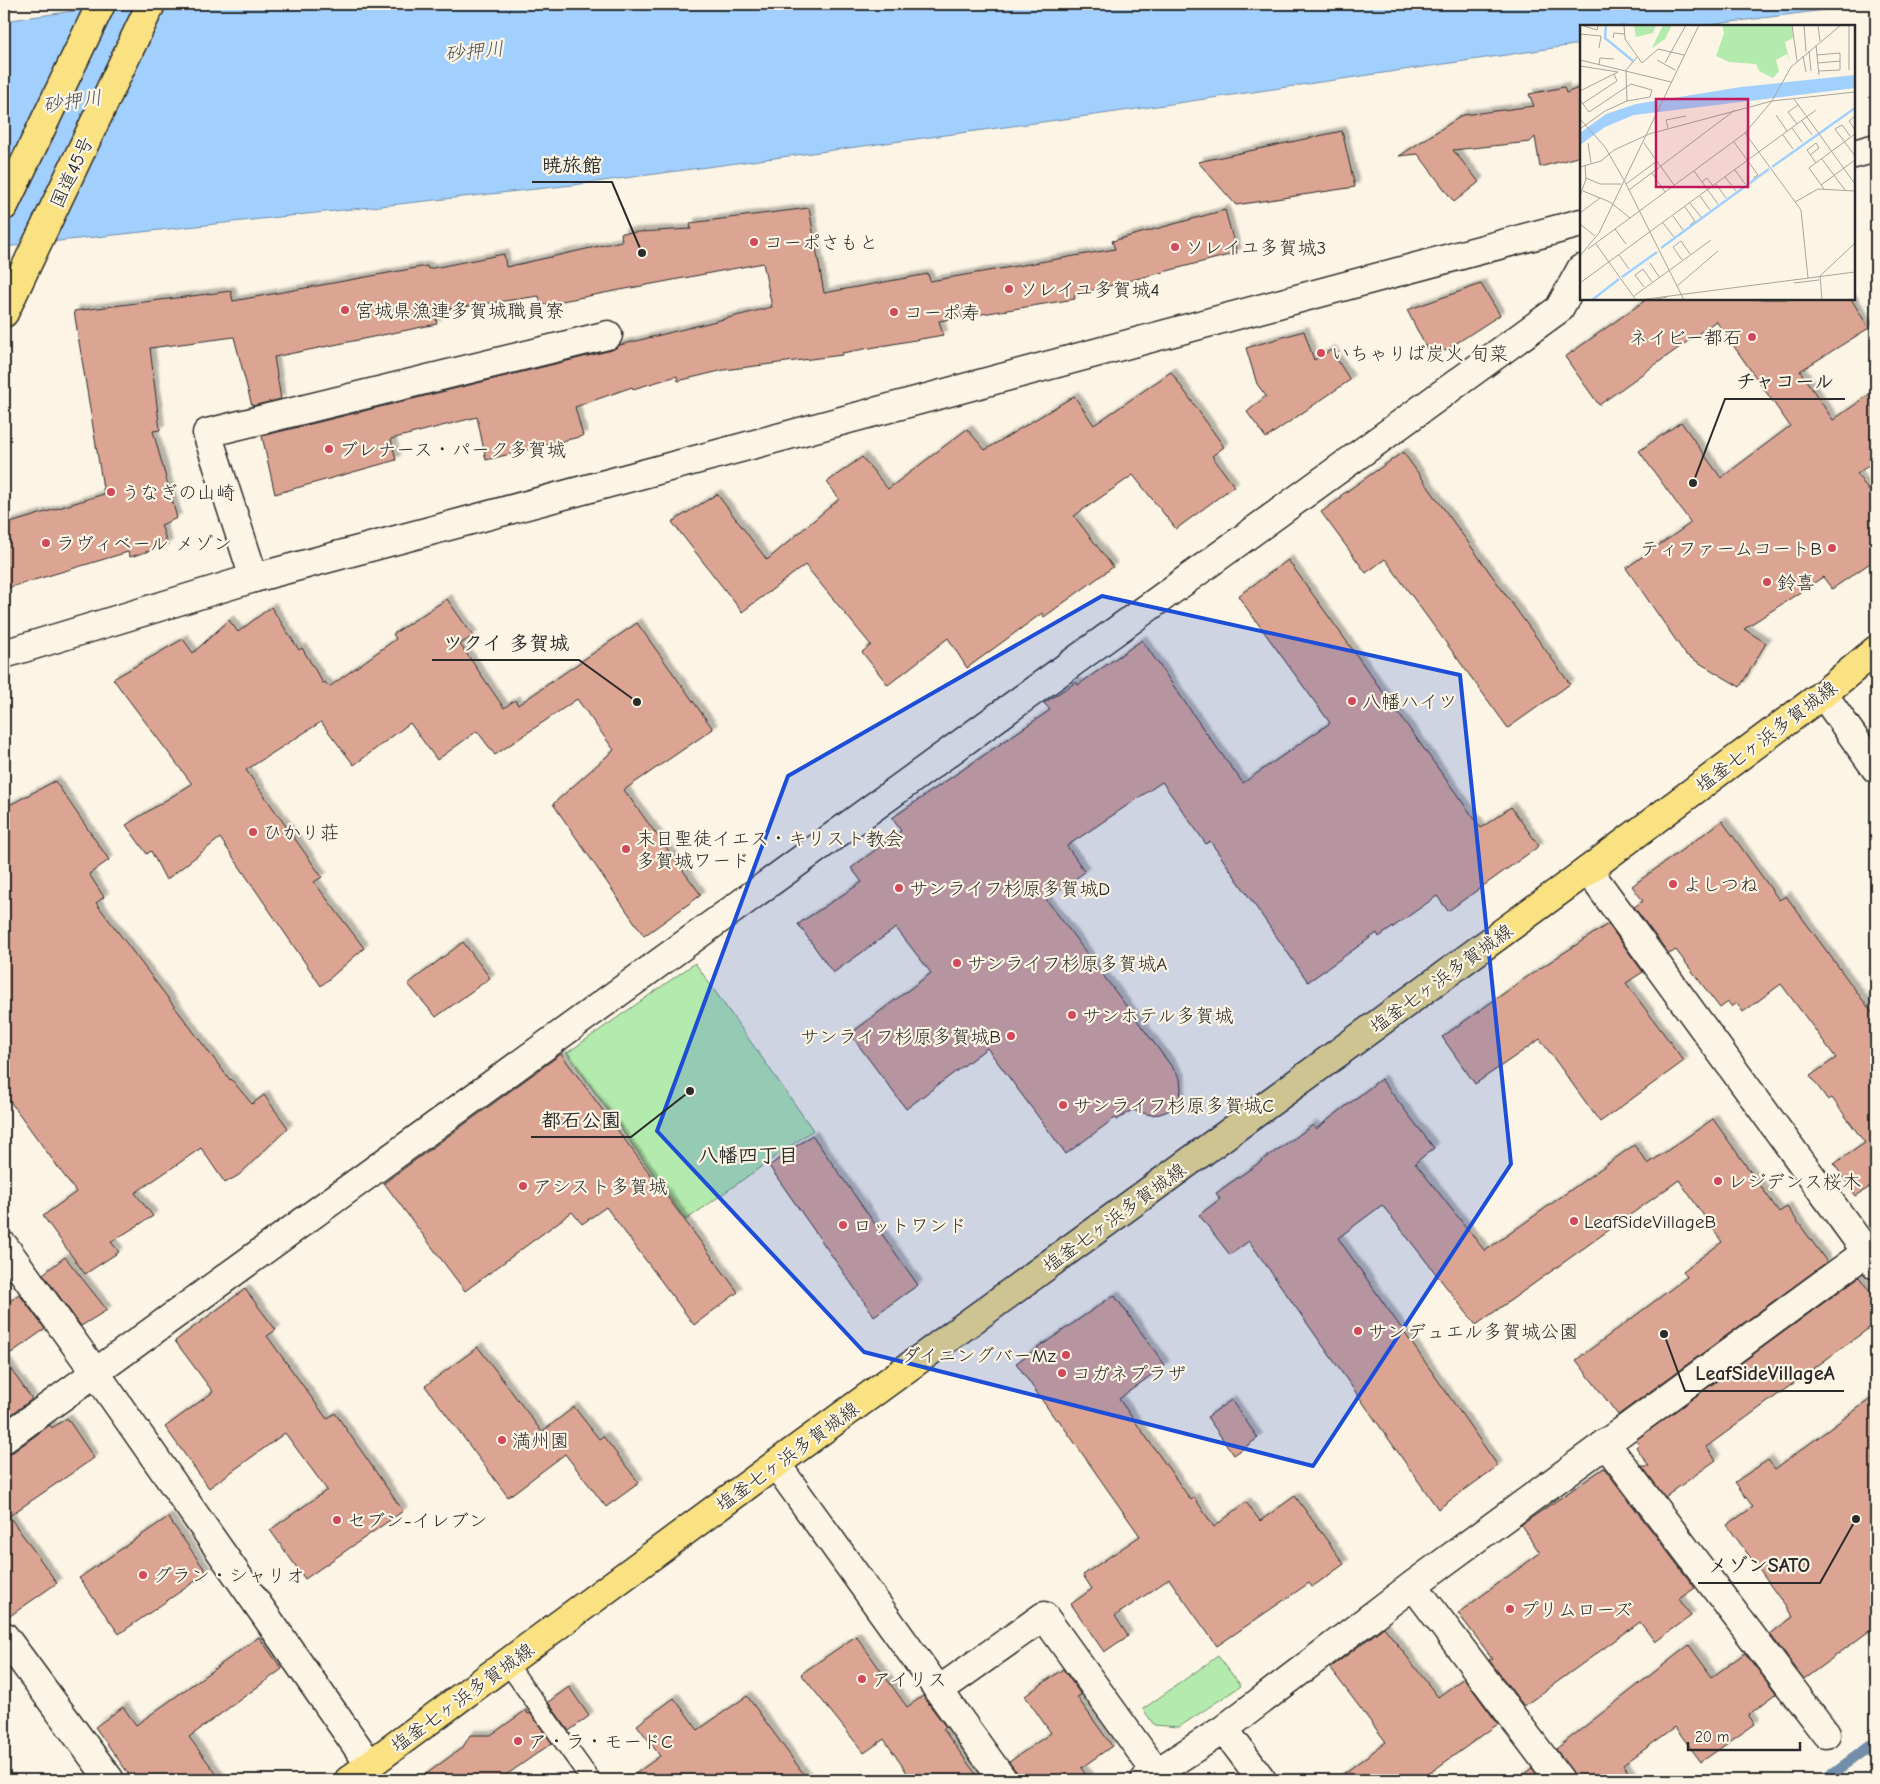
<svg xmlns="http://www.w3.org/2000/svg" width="1880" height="1784" font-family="'Comic Neue','Klee One',sans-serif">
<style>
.green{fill:#b3eaad;stroke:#6f8a6c}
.water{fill:#a2d0fe;stroke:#728eaa}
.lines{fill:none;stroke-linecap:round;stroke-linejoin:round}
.stream{stroke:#728eaa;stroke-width:11}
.building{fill:#dca593;stroke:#2b2b2b;filter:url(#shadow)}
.lane-casing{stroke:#2b2b2b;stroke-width:21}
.street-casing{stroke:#2b2b2b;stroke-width:31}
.secondary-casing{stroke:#2b2b2b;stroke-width:31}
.primary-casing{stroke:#2b2b2b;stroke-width:31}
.highway-casing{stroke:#2b2b2b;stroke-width:31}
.lane{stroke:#fcf5e5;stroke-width:18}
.street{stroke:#fcf5e5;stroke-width:28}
.secondary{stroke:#fcf5e5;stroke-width:28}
.primary{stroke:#fae181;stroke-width:28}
.highway{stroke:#fae181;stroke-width:28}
.marked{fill:#1d4ed8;fill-opacity:0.2;stroke:#1d4ed8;stroke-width:4;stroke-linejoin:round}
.poi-dot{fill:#d1495b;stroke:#fcf5e5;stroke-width:2}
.labels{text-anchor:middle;stroke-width:4.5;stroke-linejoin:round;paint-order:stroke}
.street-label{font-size:19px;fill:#2b2b2b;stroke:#fcf5e5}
.poi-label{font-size:19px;fill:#2b2b2b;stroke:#fcf5e5;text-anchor:start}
.water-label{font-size:20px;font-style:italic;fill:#495460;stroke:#fcf5e5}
.neighbourhood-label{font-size:20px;font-weight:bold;fill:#2b2b2b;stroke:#fcf5e5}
.inset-river{fill:none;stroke:#a2d0fe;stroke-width:2.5}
.inset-road{fill:none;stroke:#a8a49b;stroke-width:1}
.view{fill:#c2185b;fill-opacity:0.15;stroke:#c2185b;stroke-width:2.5}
.inset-edge{fill:none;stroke:#2b2b2b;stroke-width:2.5}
.leader{fill:none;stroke:#2b2b2b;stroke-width:2}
.callout-dot{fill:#2b2b2b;stroke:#fcf5e5;stroke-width:2}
.callout-label{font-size:20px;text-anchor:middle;font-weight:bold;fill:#2b2b2b;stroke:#fcf5e5;stroke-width:4.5;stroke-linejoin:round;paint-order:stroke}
</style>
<defs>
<filter id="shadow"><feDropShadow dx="4.5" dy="-4.5" stdDeviation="1" flood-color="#0004"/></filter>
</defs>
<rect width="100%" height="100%" fill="#fcf5e5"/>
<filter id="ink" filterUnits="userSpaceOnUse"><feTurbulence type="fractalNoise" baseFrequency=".02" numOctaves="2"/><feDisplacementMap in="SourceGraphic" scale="10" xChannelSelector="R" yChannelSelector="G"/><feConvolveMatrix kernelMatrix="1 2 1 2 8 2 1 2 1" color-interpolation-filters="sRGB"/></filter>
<g filter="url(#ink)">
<!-- green -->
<path class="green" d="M 695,963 L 813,1130 L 686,1220 L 567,1053 Z
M 1218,1656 L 1241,1686 L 1179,1727 L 1154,1725 L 1143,1709 Z"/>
<!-- water -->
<path class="water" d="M 122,4 L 1871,4 L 1700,26 L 1581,26 L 1581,44 L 1109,113 L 573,185 L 4,247 L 4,21 Z"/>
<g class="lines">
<!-- stream -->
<path class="stream" d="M 1824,1780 L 1876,1742"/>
</g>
<!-- building -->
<path class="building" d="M 1564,87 L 1566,93 L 1581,87 L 1581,156 L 1540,167 L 1535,137 L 1530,142 L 1453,150 L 1479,182 L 1454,202 L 1418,154 L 1399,156 L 1463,115 L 1534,106 L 1529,94 Z
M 1342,131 L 1355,187 L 1236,205 L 1198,162 Z
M 809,208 L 824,293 L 928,274 L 930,281 L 1115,249 L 1112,241 L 1225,210 L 1237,253 L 1074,295 L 1075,299 L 939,321 L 943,335 L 842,353 L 842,355 L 724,370 L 678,381 L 677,376 L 633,389 L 632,387 L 575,407 L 583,436 L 486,460 L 477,417 L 391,439 L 396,460 L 275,494 L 262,436 L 612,350 L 620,345 L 772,307 L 763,263 L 541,305 L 539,296 L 435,311 L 437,324 L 274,357 L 281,399 L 252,406 L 234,337 L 150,348 L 160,430 L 153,431 L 177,518 L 161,525 L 168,545 L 130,557 L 128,552 L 4,589 L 4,525 L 104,494 L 74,311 L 231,291 L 233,301 L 427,266 L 428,269 L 504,254 L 506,267 L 622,241 L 621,233 L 691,229 L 690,223 Z
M 1481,284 L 1500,315 L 1432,359 L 1407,310 Z
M 1647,299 L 1851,299 L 1869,328 L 1800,371 L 1833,420 L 1876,390 L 1876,460 L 1857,474 L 1876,501 L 1876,559 L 1832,589 L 1823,577 L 1744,629 L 1766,643 L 1740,687 L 1686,655 L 1626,568 L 1691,523 L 1639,451 L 1681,422 L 1721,478 L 1790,426 L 1716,321 L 1599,405 L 1565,357 Z
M 1304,331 L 1314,360 L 1331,350 L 1350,380 L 1266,438 L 1247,412 L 1266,396 L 1257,384 L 1246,348 Z
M 1171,372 L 1224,447 L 1212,456 L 1234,486 L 1176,529 L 1133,475 L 1074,516 L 1113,567 L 1044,617 L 1042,613 L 967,668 L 948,638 L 888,685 L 862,652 L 871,645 L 805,565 L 742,612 L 672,522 L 717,494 L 767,560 L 839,499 L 827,482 L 862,457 L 888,489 L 967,429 L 985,450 L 1074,396 L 1094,425 Z
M 1403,452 L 1570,684 L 1508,728 L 1385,559 L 1366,573 L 1321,512 L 1341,498 L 1340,496 Z
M 1288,560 L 1481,828 L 1511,807 L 1539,846 L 1448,911 L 1437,896 L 1379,937 L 1377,933 L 1308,982 L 1210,841 L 1206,844 L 1162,782 L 1067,846 L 1085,872 L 1046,899 L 1175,1071 L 1180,1079 L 1181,1088 L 1180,1097 L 1175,1105 L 1168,1111 L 1160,1114 L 1151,1115 L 1132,1110 L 1117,1120 L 1115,1118 L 1066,1154 L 987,1048 L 906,1109 L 850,1034 L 931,973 L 896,928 L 833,973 L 798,924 L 862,882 L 851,868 L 901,831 L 892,818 L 1050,710 L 1044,703 L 1076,682 L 1078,685 L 1142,640 L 1204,730 L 1243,783 L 1330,723 L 1238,596 Z
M 447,599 L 473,636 L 460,644 L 504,708 L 515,700 L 518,705 L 637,623 L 713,729 L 624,790 L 701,895 L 644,936 L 553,804 L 614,750 L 577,699 L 495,755 L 477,731 L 437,760 L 410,723 L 354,765 L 321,722 L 246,770 L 322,877 L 314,882 L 364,948 L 321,986 L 220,838 L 166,880 L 151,851 L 147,854 L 126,825 L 192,784 L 113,679 L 183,639 L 193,653 L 229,620 L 238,632 L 271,607 L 299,650 L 302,648 L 323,683 L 325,682 L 329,687 L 396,639 L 393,634 Z
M 55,781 L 109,860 L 89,874 L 104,897 L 96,903 L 230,1080 L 231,1079 L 252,1104 L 264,1095 L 288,1128 L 239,1175 L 225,1183 L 201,1148 L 135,1193 L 153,1216 L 111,1242 L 119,1252 L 85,1274 L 43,1216 L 76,1192 L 4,1093 L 4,808 Z
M 1722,821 L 1779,900 L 1786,896 L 1876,1018 L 1876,1183 L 1856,1196 L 1834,1164 L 1865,1143 L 1832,1098 L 1828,1100 L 1810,1076 L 1836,1058 L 1781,984 L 1743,1012 L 1737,1003 L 1732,1007 L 1728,1002 L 1720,1008 L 1676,950 L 1669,954 L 1634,907 L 1643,901 L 1632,886 Z
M 1608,924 L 1643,972 L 1626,983 L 1684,1061 L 1600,1122 L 1540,1039 L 1475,1084 L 1442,1037 L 1530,975 Z
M 463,942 L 490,978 L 436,1017 L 408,984 Z
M 561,1054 L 738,1292 L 694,1325 L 606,1207 L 582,1224 L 572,1212 L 465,1291 L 384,1183 Z
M 1381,1079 L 1434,1148 L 1415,1163 L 1485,1251 L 1634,1145 L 1648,1164 L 1713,1119 L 1779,1212 L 1787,1207 L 1827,1262 L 1618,1415 L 1576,1360 L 1687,1277 L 1683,1271 L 1722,1242 L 1679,1180 L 1476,1325 L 1382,1205 L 1338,1238 L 1498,1466 L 1438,1509 L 1249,1241 L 1230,1255 L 1199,1215 L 1220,1199 L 1216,1193 L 1313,1125 L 1316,1129 Z
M 812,1135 L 918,1285 L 874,1316 L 769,1166 Z
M 65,1257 L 107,1310 L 81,1326 L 43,1274 Z
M 1859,1277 L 1876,1300 L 1876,1323 L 1706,1447 L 1716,1460 L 1665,1497 L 1642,1466 L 1649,1466 L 1636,1447 L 1639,1444 L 1636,1440 Z
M 245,1289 L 276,1330 L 267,1336 L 327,1419 L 335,1413 L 403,1511 L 305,1579 L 270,1530 L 327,1490 L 285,1433 L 209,1488 L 165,1427 L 213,1392 L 175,1341 Z
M 19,1294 L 45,1329 L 4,1358 L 4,1306 Z
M 1114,1295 L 1165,1365 L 1119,1399 L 1191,1500 L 1194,1497 L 1214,1527 L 1246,1502 L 1260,1521 L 1295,1496 L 1344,1564 L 1312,1587 L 1309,1583 L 1217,1646 L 1169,1579 L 1115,1616 L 1128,1636 L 1104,1652 L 1071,1604 L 1092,1589 L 1083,1575 L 1140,1536 L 1058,1419 L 1056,1420 L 1016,1363 Z
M 478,1347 L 542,1432 L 574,1407 L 599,1439 L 603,1436 L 639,1483 L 606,1507 L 565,1454 L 508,1497 L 425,1386 Z
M 4,1360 L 32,1399 L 4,1420 Z
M 1876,1395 L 1876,1626 L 1804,1679 L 1770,1634 L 1793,1617 L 1727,1525 L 1753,1507 L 1735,1482 L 1768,1460 L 1775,1469 Z
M 1231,1400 L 1258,1438 L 1234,1455 L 1207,1417 Z
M 67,1418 L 94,1458 L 9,1516 L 57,1583 L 4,1620 L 4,1454 L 13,1452 L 50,1425 L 52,1428 Z
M 1604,1468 L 1695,1588 L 1679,1599 L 1691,1616 L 1655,1642 L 1640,1622 L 1524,1706 L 1489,1660 L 1492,1658 L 1458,1613 L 1540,1553 L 1521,1525 Z
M 168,1517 L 207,1573 L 119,1634 L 79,1578 Z
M 1384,1627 L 1438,1697 L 1464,1678 L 1498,1724 L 1420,1780 L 1335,1780 L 1386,1742 L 1330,1668 Z
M 856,1636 L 907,1707 L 923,1696 L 946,1727 L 943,1729 L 980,1780 L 912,1780 L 884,1739 L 864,1753 L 801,1674 Z
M 259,1637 L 282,1669 L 189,1737 L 221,1780 L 133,1780 L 95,1727 L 123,1707 L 136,1725 Z
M 1689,1645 L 1712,1677 L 1745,1653 L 1776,1694 L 1748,1715 L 1755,1724 L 1701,1762 L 1675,1727 L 1623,1765 L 1634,1780 L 1575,1780 L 1572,1771 L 1556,1749 Z
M 1063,1669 L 1081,1695 L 1077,1697 L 1112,1746 L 1081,1768 L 1090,1780 L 1018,1780 L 1016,1771 L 1009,1762 L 1051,1733 L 1025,1696 Z
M 569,1687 L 589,1716 L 569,1731 L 548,1702 Z
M 747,1696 L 808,1780 L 627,1780 L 660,1756 L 637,1725 L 674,1698 L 698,1730 Z
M 526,1710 L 528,1714 L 530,1713 L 552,1743 L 499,1780 L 418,1780 L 463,1747 L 470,1735 L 491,1735 Z
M 1532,1768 L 1541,1780 L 1516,1780 Z"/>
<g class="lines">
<defs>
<path id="lane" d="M 507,1663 L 591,1780"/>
<path id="street" d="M 254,578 L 207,433 L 608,335
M 1823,694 L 1876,769
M 1588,870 L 1876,1265
M 4,1246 L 95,1372 L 370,1765
M 4,1439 L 1559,309 L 1581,269
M 1605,1443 L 1826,1734
M 776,1464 L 1003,1780
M 1413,1585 L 1560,1780
M 4,1636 L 110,1780
M 938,1691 L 1044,1616 L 1156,1772
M 1224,1729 L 1262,1780
M 1145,1780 L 1224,1729 L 1413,1585 L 1876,1245"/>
<path id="secondary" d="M 1854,154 L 1876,148
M 4,654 L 254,578 L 1581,223"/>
<path id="primary" d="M 349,1780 L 776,1464 L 1588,870 L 1823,694 L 1876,650"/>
<path id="highway" d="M 4,206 L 101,4
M 4,313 L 151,4"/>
</defs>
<!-- lane casing -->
<use href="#lane" class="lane-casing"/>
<!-- street casing -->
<use href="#street" class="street-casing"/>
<!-- secondary casing -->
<use href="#secondary" class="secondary-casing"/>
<!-- primary casing -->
<use href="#primary" class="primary-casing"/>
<!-- highway casing -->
<use href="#highway" class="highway-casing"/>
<!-- lane -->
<use href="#lane" class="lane"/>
<!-- street -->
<use href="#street" class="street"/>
<!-- secondary -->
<use href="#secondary" class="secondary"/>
<!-- primary -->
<use href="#primary" class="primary"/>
<!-- highway -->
<use href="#highway" class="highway"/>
</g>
</g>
<!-- marked area -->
<path class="marked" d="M 1102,596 L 1460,675 L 1511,1164 L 1313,1466 L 864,1352 L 657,1131 L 788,776 Z"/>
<!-- markers -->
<g class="poi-dot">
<circle cx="754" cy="242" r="5"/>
<circle cx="1175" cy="247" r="5"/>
<circle cx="1009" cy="289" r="5"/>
<circle cx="345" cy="310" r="5"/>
<circle cx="894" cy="312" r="5"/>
<circle cx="1752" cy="337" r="5"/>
<circle cx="1321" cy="353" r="5"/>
<circle cx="329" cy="449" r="5"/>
<circle cx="111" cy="492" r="5"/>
<circle cx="46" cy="543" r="5"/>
<circle cx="1832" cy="548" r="5"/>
<circle cx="1767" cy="582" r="5"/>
<circle cx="1352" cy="701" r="5"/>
<circle cx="253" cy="832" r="5"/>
<circle cx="626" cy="849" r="5"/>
<circle cx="1673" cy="884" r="5"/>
<circle cx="899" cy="888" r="5"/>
<circle cx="957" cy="963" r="5"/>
<circle cx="1072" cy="1015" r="5"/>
<circle cx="1011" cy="1036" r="5"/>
<circle cx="1063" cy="1105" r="5"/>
<circle cx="1718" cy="1181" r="5"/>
<circle cx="523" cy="1186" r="5"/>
<circle cx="1574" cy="1221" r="5"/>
<circle cx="843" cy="1225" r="5"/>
<circle cx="1358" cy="1331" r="5"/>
<circle cx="1066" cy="1355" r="5"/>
<circle cx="1062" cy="1373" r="5"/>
<circle cx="502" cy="1440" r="5"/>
<circle cx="337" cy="1520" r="5"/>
<circle cx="143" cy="1575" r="5"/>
<circle cx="1510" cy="1609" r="5"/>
<circle cx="862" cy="1679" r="5"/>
<circle cx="518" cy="1741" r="5"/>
</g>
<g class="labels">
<!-- street labels -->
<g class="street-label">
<text transform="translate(71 172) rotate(-65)" y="7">国道45号</text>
<text transform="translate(1766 736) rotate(-37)" y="7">塩釜七ヶ浜多賀城線</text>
<text transform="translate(1441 978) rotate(-36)" y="7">塩釜七ヶ浜多賀城線</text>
<text transform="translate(1114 1217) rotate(-36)" y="7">塩釜七ヶ浜多賀城線</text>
<text transform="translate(787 1456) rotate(-36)" y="7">塩釜七ヶ浜多賀城線</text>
<text transform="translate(462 1697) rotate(-36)" y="7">塩釜七ヶ浜多賀城線</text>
</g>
<!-- poi labels -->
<g class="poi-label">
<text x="764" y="249">コーポさもと</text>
<text x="1185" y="254">ソレイユ多賀城3</text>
<text x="1019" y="296">ソレイユ多賀城4</text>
<text x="355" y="317">宮城県漁連多賀城職員寮</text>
<text x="904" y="319">コーポ寿</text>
<text x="1742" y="344" text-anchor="end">ネイビー都石</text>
<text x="1331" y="360">いちゃりば炭火 旬菜</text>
<text x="339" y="456">ブレナース・パーク多賀城</text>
<text x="121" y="499">うなぎの山崎</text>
<text x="56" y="550">ラヴィベール メゾン</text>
<text x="1822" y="555" text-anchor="end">ティファームコートB</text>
<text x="1777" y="589">鈴喜</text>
<text x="1362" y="708">八幡ハイツ</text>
<text x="263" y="839">ひかり荘</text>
<text x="636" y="845">末日聖徒イエス・キリスト教会<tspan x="636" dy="22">多賀城ワード</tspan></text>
<text x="1683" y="891">よしつね</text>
<text x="909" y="895">サンライフ杉原多賀城D</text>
<text x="967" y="970">サンライフ杉原多賀城A</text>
<text x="1082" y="1022">サンホテル多賀城</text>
<text x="1001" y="1043" text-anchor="end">サンライフ杉原多賀城B</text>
<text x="1073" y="1112">サンライフ杉原多賀城C</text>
<text x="1728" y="1188">レジデンス桜木</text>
<text x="533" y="1193">アシスト多賀城</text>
<text x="1584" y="1228">LeafSideVillageB</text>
<text x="853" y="1232">ロットワンド</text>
<text x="1368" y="1338">サンデュエル多賀城公園</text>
<text x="1056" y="1362" text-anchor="end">ダイニングバーMz</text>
<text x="1072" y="1380">コガネプラザ</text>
<text x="512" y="1447">満州園</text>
<text x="347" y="1527">セブン-イレブン</text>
<text x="153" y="1582">グラン・シャリオ</text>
<text x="1520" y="1616">プリムローズ</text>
<text x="872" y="1686">アイリス</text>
<text x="528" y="1748">ア・ラ・モードC</text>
</g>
<!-- water labels -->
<g class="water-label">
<text transform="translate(474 51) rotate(-6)" y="7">砂押川</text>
<text transform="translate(72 101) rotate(-8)" y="7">砂押川</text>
</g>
<!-- neighbourhood labels -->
<g class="neighbourhood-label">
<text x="748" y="1162">八幡四丁目</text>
</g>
</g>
<!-- overview -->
<g transform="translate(1580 25)">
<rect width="275" height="275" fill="#fcf5e5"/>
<path d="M 54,0 L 76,0 L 73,8 L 56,12 ZM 83,0 L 92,0 L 85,14 L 72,23 ZM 142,0 L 212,0 L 213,13 L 205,17 L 210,38 L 207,29 L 196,35 L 199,46 L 193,53 L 179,46 L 176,39 L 149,37 L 136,31 L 144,8 Z" fill="#b3eaad"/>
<path d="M 275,50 L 275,63 L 54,90 L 25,102 L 0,120 L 0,108 L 11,100 L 26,89 L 56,79 L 161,62 Z" fill="#a2d0fe"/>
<path class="inset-river" d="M 26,0 L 25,13 L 53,36M 192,142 L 275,83M 81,223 L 189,144M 42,252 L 77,227M 12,275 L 39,254"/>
<path class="inset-road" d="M 1,0 L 17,5 L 18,0M 44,0 L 45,14 L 62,38 L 78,24 L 104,30M 212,0 L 217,36M 224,0 L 226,27M 238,0 L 240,16M 0,9 L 21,11 L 19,23M 33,13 L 34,8 L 44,9M 236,20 L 239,50M 229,26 L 231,46M 237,30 L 260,28 L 260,45 L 239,46M 223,31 L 226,47M 0,35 L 91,57M 77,35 L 95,45M 85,38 L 106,0M 238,38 L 260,36M 19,39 L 20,33 L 34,34M 0,41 L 38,47M 47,44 L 57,32M 269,45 L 269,0M 0,66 L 38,47M 214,74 L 275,159M 0,75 L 9,87 L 51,59 L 72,65 L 70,72 L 47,76M 2,79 L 37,56 L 34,49M 196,90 L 207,106M 275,91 L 269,96 L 275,105M 0,94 L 25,122 L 44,155M 222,96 L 232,110M 217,99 L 208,87 L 218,80M 88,103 L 86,95 L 106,91M 212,103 L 222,117M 0,104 L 25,86 L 47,76 L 46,44M 165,108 L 221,185 L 228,253M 203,110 L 213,124M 270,111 L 262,100 L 255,104 L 275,131M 154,117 L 178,150 L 173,153M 8,118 L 11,138M 64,118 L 94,160M 230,130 L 239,123 L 236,118 L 227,125 L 236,138M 242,134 L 265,165M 0,142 L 21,136 L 34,125 L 69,109 L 192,76 L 211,42 L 261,0M 155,145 L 165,159M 114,146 L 138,179M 72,148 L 85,167M 145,152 L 156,166M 6,153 L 20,159 L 41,159M 44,155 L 104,275M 122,157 L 127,153 L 133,161M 46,159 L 77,136M 136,159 L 146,173M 241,160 L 275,135M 244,164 L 229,143 L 275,109M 49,165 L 155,85M 3,166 L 30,177 L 50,193M 0,171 L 6,154 L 5,140M 120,171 L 130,185M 215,177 L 238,164 L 275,166M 110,178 L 121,192M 105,182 L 115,196 L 110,200M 0,188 L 20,173M 93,191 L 103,205M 83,198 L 94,212M 0,199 L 15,211M 35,204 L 46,219M 16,219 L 56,275M 8,224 L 165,108 L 192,76 L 275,67M 39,230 L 49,244M 0,231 L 19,208 L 119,0M 102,235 L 93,222 L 101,216 L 110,229M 70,238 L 79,252M 0,258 L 236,85M 214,258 L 239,255M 97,261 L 138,226M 64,262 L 55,250 L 63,244 L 72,257M 54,271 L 131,215M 59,275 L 275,247M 72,275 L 87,272M 242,275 L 240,251 L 275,218"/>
<path class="view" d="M 76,74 L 168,74 L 168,162 L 76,162 Z"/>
<rect width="275" height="275" class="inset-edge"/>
</g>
<!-- callouts -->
<path class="leader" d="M642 253L612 182H532M1693 483L1725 399H1845M637 702L579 660H432M690 1091L631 1137H531M1664 1334L1685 1391H1844M1856 1519L1820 1583H1698"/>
<g class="callout-dot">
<circle cx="642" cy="253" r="5"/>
<circle cx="1693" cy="483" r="5"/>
<circle cx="637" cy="702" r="5"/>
<circle cx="690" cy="1091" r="5"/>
<circle cx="1664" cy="1334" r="5"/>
<circle cx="1856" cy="1519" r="5"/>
</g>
<g class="callout-label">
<text x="572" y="172">暁旅館</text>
<text x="1785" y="388">チャコール</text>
<text x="506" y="650">ツクイ 多賀城</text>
<text x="581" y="1127">都石公園</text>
<text x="1765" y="1380">LeafSideVillageA</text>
<text x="1759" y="1572">メゾンSATO</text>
</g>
<!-- margin -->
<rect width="1880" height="1784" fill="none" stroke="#fcf5e5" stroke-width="20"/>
<rect x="10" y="10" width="1860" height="1764" fill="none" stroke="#2b2b2b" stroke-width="2" filter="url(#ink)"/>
<!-- scale -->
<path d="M1688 1742v8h112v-8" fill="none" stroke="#2b2b2b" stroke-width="2.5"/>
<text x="1695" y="1742" font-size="15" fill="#2b2b2b" stroke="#fcf5e5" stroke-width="4" paint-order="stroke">20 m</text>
</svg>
